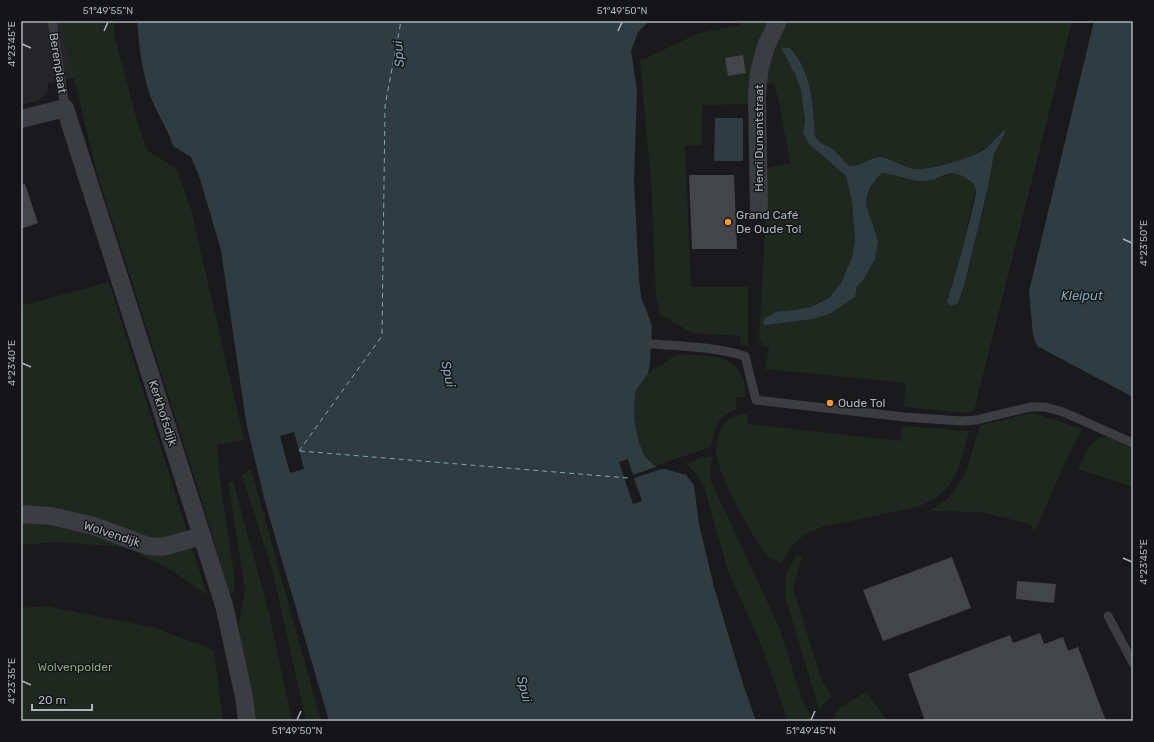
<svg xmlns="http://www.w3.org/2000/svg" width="1154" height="742" font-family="Rubik,sans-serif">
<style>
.built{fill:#262629}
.green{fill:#1f281f;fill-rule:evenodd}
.water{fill:#2f3c41}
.pier{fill:#1a1a1c}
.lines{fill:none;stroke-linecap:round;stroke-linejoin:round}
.ferry{stroke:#82a8b8;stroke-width:1;stroke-dasharray:5 4;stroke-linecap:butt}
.building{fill:#444549}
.lane{stroke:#3b3d42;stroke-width:9}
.street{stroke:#3b3d42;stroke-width:18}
.ticks{fill:none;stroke:#acb3bc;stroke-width:1.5}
.poi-dot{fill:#fb9833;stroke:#151517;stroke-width:1.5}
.labels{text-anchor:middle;stroke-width:3;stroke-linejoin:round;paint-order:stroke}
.street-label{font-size:12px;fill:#acb3bc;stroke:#151517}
.poi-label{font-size:12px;fill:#acb3bc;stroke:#151517;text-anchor:start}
.park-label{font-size:12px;fill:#86a882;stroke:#151517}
.water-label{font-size:13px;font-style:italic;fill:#82a8b8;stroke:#151517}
.neatline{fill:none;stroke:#acb3bc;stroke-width:1.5}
.ticks-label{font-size:10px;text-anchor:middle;fill:#acb3bc}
</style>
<rect width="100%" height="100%" fill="#1a1a1c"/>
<!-- built -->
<path class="built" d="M 21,21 L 67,21 L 78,77 L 48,83 L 47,93 L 38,101 L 21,105 Z"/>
<!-- green -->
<path class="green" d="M 62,21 L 114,21 L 114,34 L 136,117 L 143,140 L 148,151 L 176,168 L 183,187 L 191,209 L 244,440 L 217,445 L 220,481 L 234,574 L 234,593 L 230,594 L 196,482 L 97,173 L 63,34 Z
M 745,21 L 773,21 L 751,104 L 702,105 L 702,145 L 685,146 L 691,287 L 748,287 L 748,346 L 741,345 L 740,336 L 692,333 L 660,314 L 656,296 L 651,181 L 640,61 L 699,33 L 737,26 Z
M 785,21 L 1072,21 L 974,410 L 967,413 L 904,407 L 906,383 L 765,369 L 769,348 L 763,345 L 759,339 L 766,210 L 764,169 L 790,163 L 780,106 L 774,83 L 764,84 L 764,73 ZM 781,48 L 790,48 C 812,71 813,106 815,136 L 817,139 L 821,143 L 833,149 L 848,165 C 859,169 869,157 880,157 C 893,158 903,168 915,169 C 922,170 930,167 937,166 C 966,160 984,155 1003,131 L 1005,133 L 994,154 L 988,187 L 964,286 L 958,303 L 947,302 L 962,251 L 976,187 L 973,183 L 961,174 L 954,173 L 943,176 L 910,180 L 891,173 L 883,173 L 873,182 L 867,198 L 866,204 L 870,215 L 863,281 L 857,286 L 781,322 L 765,325 L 794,310 L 811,307 L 829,298 L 841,283 L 852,258 L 855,239 L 854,220 L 852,202 L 846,176 L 803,133 C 806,115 804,93 796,75 C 791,66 785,57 781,48 Z
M 109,282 L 207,595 L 171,570 L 126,547 L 56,542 L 21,545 L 21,306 Z
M 678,354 C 713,357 744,351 746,397 L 737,397 L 736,409 C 718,417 714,428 711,447 L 655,466 L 644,454 L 639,442 L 634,419 L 635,392 L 648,373 Z
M 747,413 L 748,424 L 900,441 L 902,426 L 969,431 C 958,469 958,491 917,507 L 822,527 L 805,534 L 790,548 L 782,563 C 775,561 770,559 766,554 C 752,538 717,472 716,452 C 716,443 719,432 723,425 C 729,417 738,415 747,413 Z
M 1033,413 L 1082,429 L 1065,463 L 1035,531 L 1029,524 L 982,512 L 930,511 L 949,498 L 966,472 L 980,425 Z
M 1110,437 L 1133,448 L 1133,487 L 1078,469 L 1088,448 L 1098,438 Z
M 712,456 L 710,479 L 779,627 L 802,699 L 813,721 L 788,721 L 762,647 L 727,568 L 704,487 L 696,473 L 687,465 L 699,458 Z
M 251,469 L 321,721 L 306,721 L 273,573 L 242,475 Z
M 233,481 L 269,613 L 292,721 L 254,721 L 238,628 L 245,589 L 228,482 Z
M 796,556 L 802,556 L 793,588 L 822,681 L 832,696 L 819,709 L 785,596 L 786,574 Z
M 46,606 L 155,628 L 214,650 L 223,721 L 21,721 L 21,608 Z
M 866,692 L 888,721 L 832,721 L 837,710 Z"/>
<!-- water -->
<path class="water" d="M 137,21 L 649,21 L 638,32 L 631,51 L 637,90 L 634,181 L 639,279 L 641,297 L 652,325 L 650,364 L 648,373 L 635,392 L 634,419 L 639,442 L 644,455 L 655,466 L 686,475 L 694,485 L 699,524 L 714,587 L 744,687 L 756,721 L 329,721 L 276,540 L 264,498 L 246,422 L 221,250 L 200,179 L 191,157 L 173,146 C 168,128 156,113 150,95 C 142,71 139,46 137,21 Z
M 1094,21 L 1133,21 L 1133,397 L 1037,346 L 1033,335 L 1029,291 Z
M 781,48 L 790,48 C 812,71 813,106 815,136 L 817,139 L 821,143 L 833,149 L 848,165 C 859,169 869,157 880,157 C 892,158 903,168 915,169 C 929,170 974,158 985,149 C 992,144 999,134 1005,130 L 1005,133 L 994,154 L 988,187 L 964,286 L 958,303 L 951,306 L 947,302 L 962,251 L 976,194 C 976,185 974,183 967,179 C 948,165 942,181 923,181 C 909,181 897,174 883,173 C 873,180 867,191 866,204 L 878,241 L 875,259 L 863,281 L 857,286 L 855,297 L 831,313 L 813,319 L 765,325 L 763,324 L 764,319 L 776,312 L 794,310 L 811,307 L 829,298 L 841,283 L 852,258 L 855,239 L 852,202 L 846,176 L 809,144 L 803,133 L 805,120 L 801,90 L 796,76 Z
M 715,118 L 743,118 L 743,161 L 714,161 Z"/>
<!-- pier -->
<path class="pier" d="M 294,432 L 304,469 L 290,473 L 280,436 Z
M 628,459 L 633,475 L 661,465 L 668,467 L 634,478 L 642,501 L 633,504 L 619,462 Z"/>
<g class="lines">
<!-- ferry -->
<path class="ferry" d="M 299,451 L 382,336 L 385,106 L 401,21
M 300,451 L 628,478"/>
</g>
<!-- building -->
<path class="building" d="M 743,55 L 746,73 L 728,76 L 725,58 Z
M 689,175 L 734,175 L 737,249 L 692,249 Z
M 25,184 L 38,223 L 21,229 L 21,185 Z
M 952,557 L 971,608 L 883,641 L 863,590 Z
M 1017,581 L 1056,584 L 1054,603 L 1016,599 Z
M 1040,633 L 1044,644 L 1063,637 L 1068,651 L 1078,647 L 1106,721 L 925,721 L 908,674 L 1010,635 L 1013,643 Z"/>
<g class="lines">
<!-- lane -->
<path class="lane" d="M 52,21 L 65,108
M 652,344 C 683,346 715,347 745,356 L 756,400 L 904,417 L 962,421 L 976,420 L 1030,407 L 1045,407 L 1063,412 L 1133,443
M 1108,616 L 1133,663"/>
<!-- street -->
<path class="street" d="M 21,119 L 65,108 L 224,605 L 244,697 L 247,721
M 759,210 L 757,96 L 759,72 L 766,46 L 778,21
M 21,514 L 52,516 L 94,526 L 148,546 L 162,547 L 202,536"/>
</g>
<!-- ticks -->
<path class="ticks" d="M 104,31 L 108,22M 618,31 L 622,22M 22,44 L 31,48M 1123,239 L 1132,243M 22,363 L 31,367M 1123,558 L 1132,562M 22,681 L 31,685M 297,720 L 301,711M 811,720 L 815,711"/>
<!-- markers -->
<g class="poi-dot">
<circle cx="728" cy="222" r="4"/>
<circle cx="830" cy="403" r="4"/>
</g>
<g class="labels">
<!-- street labels -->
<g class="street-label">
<text transform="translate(58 63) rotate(81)" y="4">Berenplaat</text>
<text transform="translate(759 138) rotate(-90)" y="4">Henri Dunantstraat</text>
<text transform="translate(163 413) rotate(72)" y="4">Kerkhofsdijk</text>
<text transform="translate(112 534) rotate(18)" y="4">Wolvendijk</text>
</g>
<!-- poi labels -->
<g class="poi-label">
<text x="736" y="219">Grand Café<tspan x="736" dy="14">De Oude Tol</tspan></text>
<text x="838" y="407">Oude Tol</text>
</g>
<!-- park labels -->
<g class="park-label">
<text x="75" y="671">Wolvenpolder</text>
</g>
<!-- water labels -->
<g class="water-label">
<text transform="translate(398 54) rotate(-94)" y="5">Spui</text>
<text x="1082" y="300">Kleiput</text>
<text transform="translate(449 374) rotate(78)" y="5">Spui</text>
<text transform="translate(525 689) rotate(76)" y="5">Spui</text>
</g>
</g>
<!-- border -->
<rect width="1154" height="742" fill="none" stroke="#151517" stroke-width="44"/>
<!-- scale -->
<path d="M32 704v6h60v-6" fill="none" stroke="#acb3bc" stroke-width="2"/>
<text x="38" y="704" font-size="12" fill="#acb3bc" stroke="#151517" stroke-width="3" paint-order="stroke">20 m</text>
<rect x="22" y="22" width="1110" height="698" class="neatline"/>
<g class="ticks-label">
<text x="108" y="14">51°49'55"N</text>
<text x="622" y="14">51°49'50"N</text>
<text transform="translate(11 44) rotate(-90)" y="4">4°23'45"E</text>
<text transform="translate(1143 243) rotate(-90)" y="4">4°23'50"E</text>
<text transform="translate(11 363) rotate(-90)" y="4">4°23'40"E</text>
<text transform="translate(1143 562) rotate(-90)" y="4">4°23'45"E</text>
<text transform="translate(11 681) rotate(-90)" y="4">4°23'35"E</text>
<text x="297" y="734">51°49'50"N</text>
<text x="811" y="734">51°49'45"N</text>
</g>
</svg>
